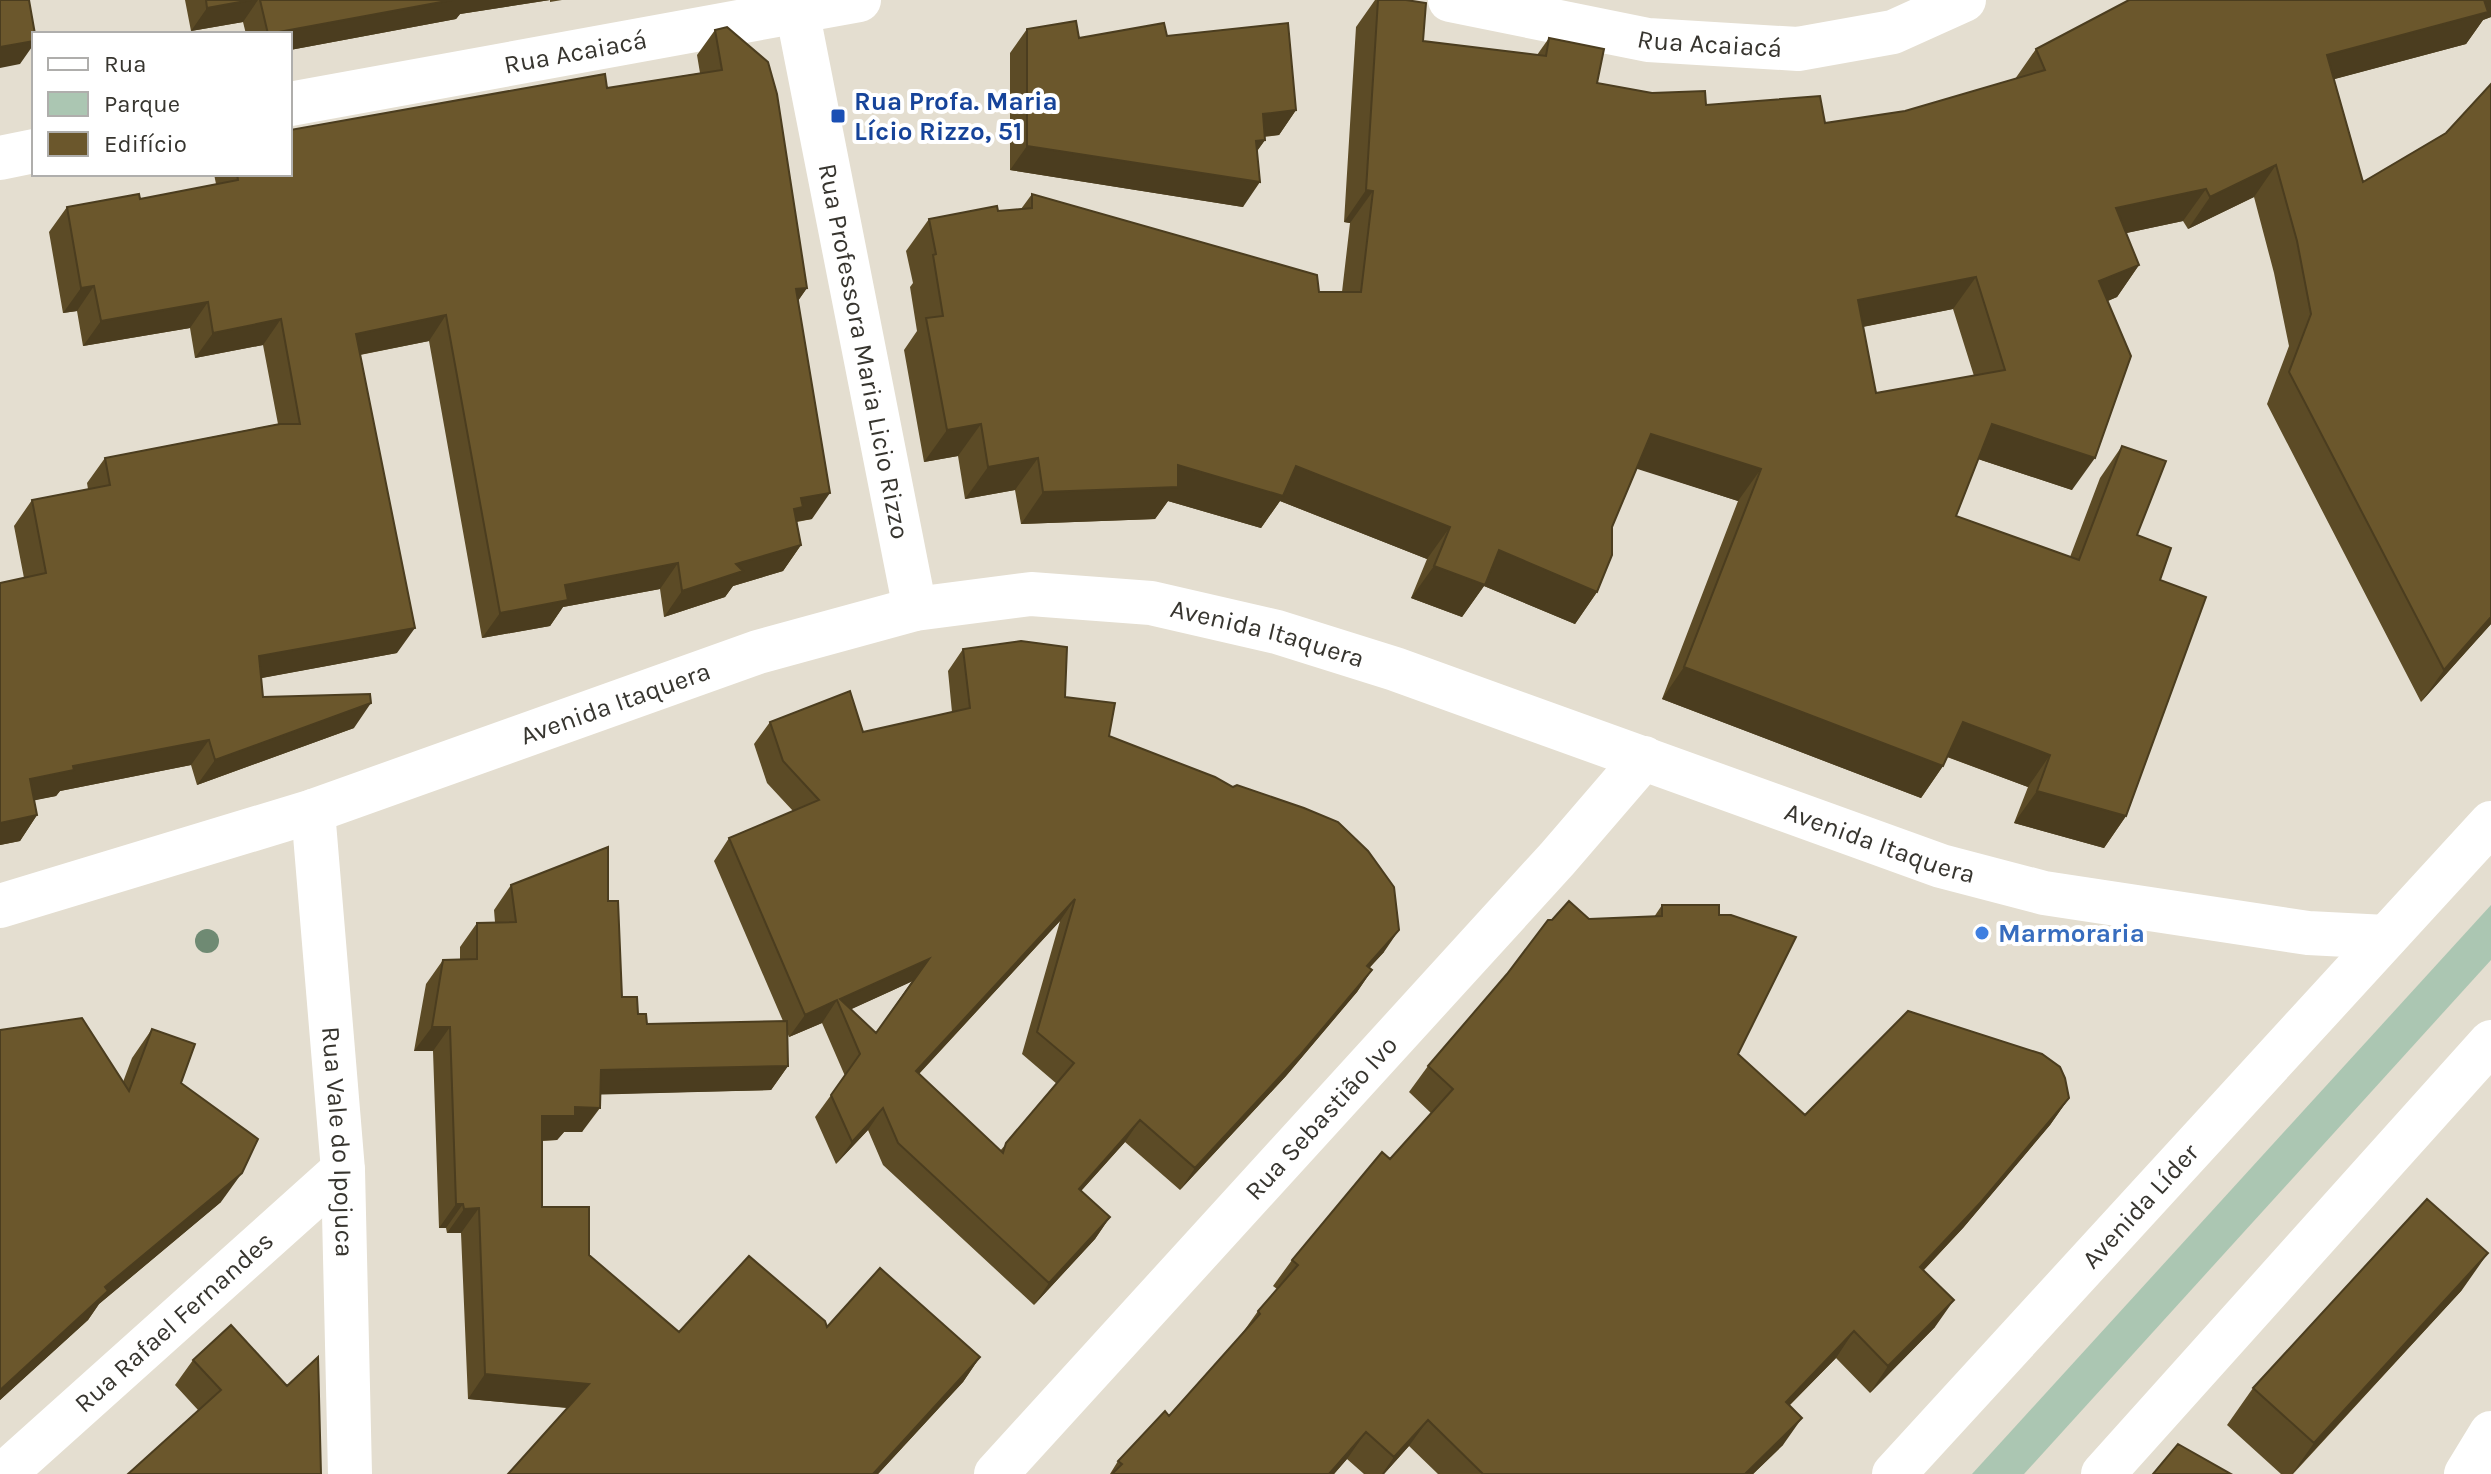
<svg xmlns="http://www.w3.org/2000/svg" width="2491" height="1474" font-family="Karla,sans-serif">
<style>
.green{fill:#abc6b2}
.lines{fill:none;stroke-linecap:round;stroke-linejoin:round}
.minor{stroke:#fff;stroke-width:44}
.tertiary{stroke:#fff;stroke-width:44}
.primary{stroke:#fff;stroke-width:44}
.tree{fill:#6f8a73}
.wall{fill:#5c4b26;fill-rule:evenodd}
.shaded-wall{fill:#4b3d1f}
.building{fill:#6b572c;stroke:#4b3d1f;stroke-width:2;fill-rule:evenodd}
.transit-dot{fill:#1a4fb4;stroke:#fff;stroke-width:3}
.shop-dot{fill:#3f7fe0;stroke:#fff;stroke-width:3}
.labels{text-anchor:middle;stroke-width:8;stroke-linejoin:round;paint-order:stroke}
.street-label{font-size:26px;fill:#37352f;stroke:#fff}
.transit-label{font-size:26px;font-weight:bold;fill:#164399;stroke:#fff;text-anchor:start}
.shop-label{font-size:26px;font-weight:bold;fill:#366cbe;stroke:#fff;text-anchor:start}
</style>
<rect width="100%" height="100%" fill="#e4ded0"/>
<!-- green -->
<path class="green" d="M 2491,905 L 2491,960 L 2024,1474 L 1972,1474 Z"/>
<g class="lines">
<!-- minor -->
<g class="minor">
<path id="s1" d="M 795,0 L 915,609"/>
<path id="s2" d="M 1450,0 L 1648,40 L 1798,49 L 1893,32 L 1964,0"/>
<path id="s3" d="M 290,104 L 859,0"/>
<path d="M 0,158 L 34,151"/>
<path id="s4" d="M 313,811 L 343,1170 L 350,1474"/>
<path id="s5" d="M 4,1474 L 343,1170"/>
<path id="s6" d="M 996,1474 L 1557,859 L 1644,758"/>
<path d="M 2466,1474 L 2491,1433"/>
</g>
<!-- tertiary -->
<path class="tertiary" id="s7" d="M 0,906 L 313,811 L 758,652 L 915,609 L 1031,594 L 1151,603 L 1277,632 L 1395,669 L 1941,866 L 2044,893 L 2308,933 L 2386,937"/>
<!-- primary -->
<g class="primary">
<path id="s8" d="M 1894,1474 L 2491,823"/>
<path d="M 2103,1474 L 2491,1042"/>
</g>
</g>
<!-- trees -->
<circle class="tree" cx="207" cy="941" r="12"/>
<!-- wall -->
<path class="wall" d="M 185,0 L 562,0 L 550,2 L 550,0 L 460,14 L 456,19 L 290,50 L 290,34 L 246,34 L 243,22 L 191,31 Z
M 1375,0 L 1406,0 L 1423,41 L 1537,55 L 1549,38 L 1597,83 L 1706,105 L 1825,123 L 1905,111 L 2015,79 L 2036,49 L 2491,0 L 2491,17 L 2483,20 L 2466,44 L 2334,79 L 2363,182 L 2446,133 L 2491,84 L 2491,624 L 2421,702 L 2267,404 L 2289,346 L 2274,273 L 2254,197 L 2188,229 L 2183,221 L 2126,233 L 2139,265 L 2117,297 L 2108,301 L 2072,490 L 1978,459 L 1956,516 L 2070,557 L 2100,478 L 2122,446 L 2137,535 L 2160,580 L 2126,816 L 2104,848 L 2014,823 L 2028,787 L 1947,757 L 1943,766 L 1921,798 L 1662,699 L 1738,501 L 1637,468 L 1612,527 L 1597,592 L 1575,624 L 1484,586 L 1462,617 L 1411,598 L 1427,559 L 1280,501 L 1261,528 L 1168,501 L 1155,519 L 1021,524 L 1015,490 L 965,499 L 958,456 L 924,462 L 904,350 L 917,331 L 910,287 L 913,283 L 906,251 L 929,219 L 1021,209 L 1032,194 L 1319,292 L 1342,292 L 1350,223 L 1344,222 L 1356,27 ZM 1953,309 L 1974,376 L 1876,393 L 1863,327 Z
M 1027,29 L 1079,38 L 1167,36 L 1296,110 L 1279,135 L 1264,137 L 1265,140 L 1257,151 L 1243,207 L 1010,170 L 1010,53 Z
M 715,30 L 807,288 L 798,301 L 812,519 L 797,522 L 801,545 L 783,571 L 733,586 L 725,597 L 664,617 L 660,589 L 563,607 L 550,626 L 482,638 L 429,341 L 360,355 L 397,653 L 261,678 L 263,697 L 354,728 L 197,785 L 191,765 L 60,791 L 56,796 L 34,800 L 37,815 L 20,841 L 0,845 L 0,583 L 24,578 L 14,526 L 32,500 L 88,489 L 87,483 L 105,458 L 278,424 L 263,345 L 195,358 L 190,328 L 83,346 L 77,311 L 63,313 L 49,232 L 67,207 L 140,199 L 216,184 L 214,174 L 290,174 L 607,88 L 700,73 L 697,55 Z
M 963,649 L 1065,697 L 1109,736 L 1384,952 L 1369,968 L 1372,970 L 1357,992 L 1286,1076 L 1180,1190 L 1125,1142 L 1081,1191 L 1110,1217 L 1095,1239 L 1034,1305 L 883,1165 L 868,1130 L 836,1164 L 815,1117 L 845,1076 L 822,1023 L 789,1037 L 787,1032 L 788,1066 L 771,1090 L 600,1094 L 582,1132 L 564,1132 L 557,1140 L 542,1141 L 542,1207 L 589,1255 L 679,1332 L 827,1327 L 980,1357 L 963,1382 L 878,1474 L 508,1474 L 567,1408 L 468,1399 L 461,1233 L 447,1233 L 446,1228 L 439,1228 L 433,1051 L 414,1051 L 426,984 L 443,960 L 460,959 L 460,947 L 477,923 L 495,922 L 494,910 L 511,885 L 608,901 L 622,997 L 647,1024 L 783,1021 L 714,861 L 729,838 L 793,811 L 767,783 L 754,744 L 770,722 L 863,732 L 952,712 L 948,671 ZM 1060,921 L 1022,1054 L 1057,1084 L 1000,1151 L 919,1074 ZM 912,981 L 876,1033 L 851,1009 L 891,991 Z
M 1662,905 L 1719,915 L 1738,1054 L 1805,1115 L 2069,1098 L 2050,1125 L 1963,1228 L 1923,1271 L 1935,1327 L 1870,1393 L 1836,1358 L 1789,1406 L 1783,1445 L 1753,1474 L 1438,1474 L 1409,1446 L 1384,1474 L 1364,1474 L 1347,1459 L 1334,1474 L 1110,1474 L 1118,1461 L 1169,1416 L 1241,1335 L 1258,1311 L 1277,1289 L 1273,1286 L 1292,1260 L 1390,1159 L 1431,1113 L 1409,1092 L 1428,1066 L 1589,919 L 1654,917 Z
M 152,1029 L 181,1083 L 221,1202 L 99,1304 L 88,1320 L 0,1400 L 0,1030 L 123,1082 L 132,1058 Z
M 2462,1290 L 2293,1474 L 2281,1474 L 2227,1425 L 2253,1388 Z
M 193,1360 L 321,1474 L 198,1410 L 175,1385 Z"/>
<!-- shaded-wall -->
<path class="shaded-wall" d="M 251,0 L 258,0 L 243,22 L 191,31 L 207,8 Z
M 452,0 L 550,0 L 460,14 L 456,19 L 290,50 L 290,34 L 268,34 Z
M 2479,0 L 2491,0 L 2491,17 L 2483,20 L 2466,44 L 2305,87 L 2327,55 Z
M 34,41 L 34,44 L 20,64 L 0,68 L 0,47 Z
M 1296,110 L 1279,135 L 1245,138 L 1263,114 Z
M 1265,140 L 1247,165 L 1256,141 Z
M 1027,146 L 1260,182 L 1243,207 L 1010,170 Z
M 2276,165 L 2254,197 L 2188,229 L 2210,197 Z
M 2206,189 L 2183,221 L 2094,240 L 2116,208 Z
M 1366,190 L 1373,191 L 1350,223 L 1344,222 Z
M 2139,265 L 2117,297 L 2077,313 L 2099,281 Z
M 1976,277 L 1953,309 L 1836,332 L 1858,300 Z
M 94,286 L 77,311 L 63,313 L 81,288 Z
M 807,288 L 789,313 L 796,289 Z
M 208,302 L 190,328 L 83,346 L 101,321 Z
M 446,315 L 429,341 L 338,359 L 356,334 Z
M 281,319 L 263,345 L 195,358 L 213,333 Z
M 981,424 L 958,456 L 924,462 L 947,430 Z
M 1992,424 L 2095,458 L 2072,490 L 1969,456 Z
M 1651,434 L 1761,469 L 1738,501 L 1628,466 Z
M 1038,458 L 1015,490 L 965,499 L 988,467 Z
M 1178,465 L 1296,466 L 1450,527 L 1427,559 L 1280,501 L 1261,528 L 1168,501 L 1155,519 L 1021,524 L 1043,492 Z
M 830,493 L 812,519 L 792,522 L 777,535 L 801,498 Z
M 801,545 L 783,571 L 733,586 L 725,597 L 664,617 L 682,591 L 736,564 Z
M 1499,550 L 1597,592 L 1575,624 L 1484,586 L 1462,617 L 1411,598 L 1434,566 Z
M 678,563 L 660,589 L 563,607 L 550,626 L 482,638 L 500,613 L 565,585 Z
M 2491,617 L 2491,624 L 2421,702 L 2444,670 Z
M 415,628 L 397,653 L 241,682 L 259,656 Z
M 1684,667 L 1943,766 L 1921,798 L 1662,699 Z
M 371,703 L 354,728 L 197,785 L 215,760 Z
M 1963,722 L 2050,755 L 2028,787 L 1940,754 Z
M 209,740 L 191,765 L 60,791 L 56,796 L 12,805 L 30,779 L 73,766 Z
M 2037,791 L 2126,816 L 2104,848 L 2014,823 Z
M 37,815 L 20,841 L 0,845 L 0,823 Z
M 1075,899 L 1060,921 L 901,1093 L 916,1071 Z
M 1399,930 L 1384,952 L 1351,988 L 1367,966 Z
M 929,959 L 913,981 L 843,1013 L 840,999 Z
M 1372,970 L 1357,992 L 1286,1076 L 1180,1190 L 1195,1168 Z
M 837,1000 L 822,1023 L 789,1037 L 805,1015 Z
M 432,1027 L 450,1027 L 433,1051 L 414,1051 Z
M 788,1066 L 771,1090 L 584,1095 L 601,1070 Z
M 2069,1098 L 2050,1125 L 1963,1228 L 1901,1294 L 1920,1267 Z
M 575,1107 L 600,1108 L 582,1132 L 564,1132 L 557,1140 L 525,1141 L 542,1116 Z
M 883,1108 L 868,1130 L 836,1164 L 852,1142 Z
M 1140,1120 L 1125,1142 L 1063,1211 L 1079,1189 Z
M 242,1173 L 221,1202 L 99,1304 L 88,1320 L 0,1400 L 0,1390 L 105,1287 Z
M 456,1204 L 463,1204 L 446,1228 L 439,1228 Z
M 479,1208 L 461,1233 L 447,1233 L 464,1209 Z
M 1110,1217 L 1095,1239 L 1034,1305 L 1049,1283 Z
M 2488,1253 L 2462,1290 L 2292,1474 L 2314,1443 Z
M 1954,1300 L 1935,1327 L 1870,1393 L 1888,1366 Z
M 1854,1331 L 1836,1358 L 1767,1428 L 1786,1402 Z
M 980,1357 L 963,1382 L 878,1474 L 873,1474 Z
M 485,1374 L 589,1384 L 571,1408 L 468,1399 Z
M 1802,1418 L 1783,1445 L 1753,1474 L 1745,1474 Z
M 1428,1420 L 1409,1446 L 1384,1474 L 1382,1474 L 1394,1457 Z
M 1366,1432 L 1347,1459 L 1334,1474 L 1329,1474 Z"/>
<!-- building -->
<path class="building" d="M 0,0 L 29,0 L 35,34 L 34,34 L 34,41 L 0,47 Z
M 206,0 L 251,0 L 207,8 Z
M 260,0 L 452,0 L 268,34 Z
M 1378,0 L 1406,0 L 1426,3 L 1423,41 L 1546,56 L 1549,38 L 1604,49 L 1597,83 L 1652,93 L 1705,91 L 1706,105 L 1820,96 L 1825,123 L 1905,111 L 2045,70 L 2036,49 L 2129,0 L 2484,0 L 2488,12 L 2327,55 L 2363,182 L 2446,133 L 2491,84 L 2491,617 L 2444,670 L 2289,372 L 2311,314 L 2297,241 L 2276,165 L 2210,197 L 2206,189 L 2116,208 L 2139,265 L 2099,281 L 2131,356 L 2095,458 L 1992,424 L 1956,516 L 2079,560 L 2122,446 L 2166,461 L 2137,535 L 2171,548 L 2160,580 L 2206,597 L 2126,816 L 2037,791 L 2050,755 L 1963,722 L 1943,766 L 1684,667 L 1761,469 L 1651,434 L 1612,527 L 1612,555 L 1597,592 L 1499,550 L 1485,585 L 1434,566 L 1450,527 L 1296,466 L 1283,496 L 1178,465 L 1178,487 L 1043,492 L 1038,458 L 988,467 L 981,424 L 947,430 L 926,318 L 943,316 L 933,255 L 936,254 L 929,219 L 997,206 L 998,211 L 1032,208 L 1032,194 L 1317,275 L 1319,292 L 1361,292 L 1373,191 L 1366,190 ZM 1976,277 L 2005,370 L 1876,393 L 1858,300 Z
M 1076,21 L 1079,38 L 1164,23 L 1167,36 L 1288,23 L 1296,110 L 1263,114 L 1265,140 L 1256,141 L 1260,182 L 1027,146 L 1027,29 Z
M 727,27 L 768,62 L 777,94 L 807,288 L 796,289 L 830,493 L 801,498 L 803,507 L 794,509 L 801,545 L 736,564 L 743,571 L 682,591 L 678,563 L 565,585 L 568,600 L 500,613 L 446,315 L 356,334 L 415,628 L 259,656 L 263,697 L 370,694 L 371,703 L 215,760 L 209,740 L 73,766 L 74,770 L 30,779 L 37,815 L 0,823 L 0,583 L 46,573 L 32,500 L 110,485 L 105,458 L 280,424 L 300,424 L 281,319 L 213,333 L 208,302 L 101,321 L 94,286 L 81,288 L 67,207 L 139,194 L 140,199 L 238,180 L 237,174 L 290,174 L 290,130 L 605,74 L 607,88 L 722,70 L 715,30 Z
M 1021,641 L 1067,647 L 1065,697 L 1115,703 L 1109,736 L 1215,777 L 1233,787 L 1237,785 L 1304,808 L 1338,822 L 1368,851 L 1394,887 L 1399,930 L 1367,966 L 1372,970 L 1301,1054 L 1195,1168 L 1140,1120 L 1079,1189 L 1110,1217 L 1049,1283 L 898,1143 L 883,1108 L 852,1142 L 831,1095 L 860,1054 L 837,1000 L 805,1015 L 729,838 L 819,800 L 783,761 L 770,722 L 850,691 L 863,732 L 970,708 L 963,649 ZM 1075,899 L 1037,1032 L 1074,1063 L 1006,1143 L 1003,1153 L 916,1071 ZM 929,959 L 876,1033 L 840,999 Z
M 608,847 L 608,901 L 618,901 L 622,997 L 637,997 L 638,1014 L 646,1014 L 647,1024 L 787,1021 L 788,1066 L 601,1070 L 600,1108 L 575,1107 L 575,1116 L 542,1116 L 542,1207 L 589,1207 L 589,1255 L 679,1332 L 749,1256 L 825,1321 L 827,1327 L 880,1268 L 980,1357 L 873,1474 L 508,1474 L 589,1384 L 485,1374 L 479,1208 L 464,1209 L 463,1204 L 456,1204 L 450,1027 L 432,1027 L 443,960 L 477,959 L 477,923 L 516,922 L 511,885 Z
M 1569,901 L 1589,919 L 1662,916 L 1662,905 L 1719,905 L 1719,915 L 1731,915 L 1796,937 L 1738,1054 L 1805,1115 L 1908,1011 L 2042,1054 L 2060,1067 L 2065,1078 L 2069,1098 L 1981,1202 L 1920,1267 L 1954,1300 L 1888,1366 L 1854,1331 L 1786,1402 L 1802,1418 L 1745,1474 L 1483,1474 L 1428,1420 L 1394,1457 L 1366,1432 L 1329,1474 L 1112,1474 L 1122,1464 L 1118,1461 L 1165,1411 L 1169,1416 L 1260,1314 L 1258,1311 L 1298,1265 L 1292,1260 L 1382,1152 L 1390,1159 L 1453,1089 L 1428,1066 L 1507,974 L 1548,920 L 1552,920 Z
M 82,1018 L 129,1091 L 152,1029 L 195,1044 L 181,1083 L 258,1139 L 242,1173 L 105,1287 L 108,1291 L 0,1390 L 0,1030 Z
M 2427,1199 L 2488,1253 L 2314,1443 L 2253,1388 Z
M 231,1325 L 287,1386 L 318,1357 L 321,1474 L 128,1474 L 221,1390 L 193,1360 Z
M 2178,1444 L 2231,1474 L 2153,1474 Z"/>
<!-- markers -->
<rect class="transit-dot" x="830" y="108" width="16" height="16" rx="4"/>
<circle class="shop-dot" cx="1982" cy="933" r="8"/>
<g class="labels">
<!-- street labels -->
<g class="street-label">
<text dy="9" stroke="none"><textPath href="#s2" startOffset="264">Rua Acaiacá</textPath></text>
<text dy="9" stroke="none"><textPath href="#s3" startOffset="290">Rua Acaiacá</textPath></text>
<text dy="9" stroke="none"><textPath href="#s1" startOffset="358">Rua Professora Maria Licio Rizzo</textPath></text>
<text dy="9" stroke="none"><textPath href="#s7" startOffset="1320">Avenida Itaquera</textPath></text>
<text dy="9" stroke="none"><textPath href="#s7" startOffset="648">Avenida Itaquera</textPath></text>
<text dy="9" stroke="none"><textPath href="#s7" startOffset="1968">Avenida Itaquera</textPath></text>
<text dy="9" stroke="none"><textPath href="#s6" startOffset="482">Rua Sebastião Ivo</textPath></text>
<text dy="9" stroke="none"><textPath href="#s4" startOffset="332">Rua Vale do Ipojuca</textPath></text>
<text dy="9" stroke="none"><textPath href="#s8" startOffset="364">Avenida Líder</textPath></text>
<text dy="9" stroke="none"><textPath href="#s5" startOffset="228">Rua Rafael Fernandes</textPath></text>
</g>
<!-- transit labels -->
<g class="transit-label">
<text x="854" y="110">Rua Profa. Maria<tspan x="854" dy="30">Lício Rizzo, 51</tspan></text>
</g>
<!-- shop labels -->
<g class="shop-label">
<text x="1998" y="942">Marmoraria</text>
</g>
</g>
<!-- legend -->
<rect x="32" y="32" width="260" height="144" fill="#ffffff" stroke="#afaeac" stroke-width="2"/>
<rect x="48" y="58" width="40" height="12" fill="#ffffff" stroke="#afaeac" stroke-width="2"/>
<text x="104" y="72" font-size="24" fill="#37352f">Rua</text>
<rect x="48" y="92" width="40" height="24" fill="#abc6b2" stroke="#afaeac" stroke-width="2"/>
<text x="104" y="112" font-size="24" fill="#37352f">Parque</text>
<rect x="48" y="132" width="40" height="24" fill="#6b572c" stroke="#afaeac" stroke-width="2"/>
<text x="104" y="152" font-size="24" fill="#37352f">Edifício</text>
</svg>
